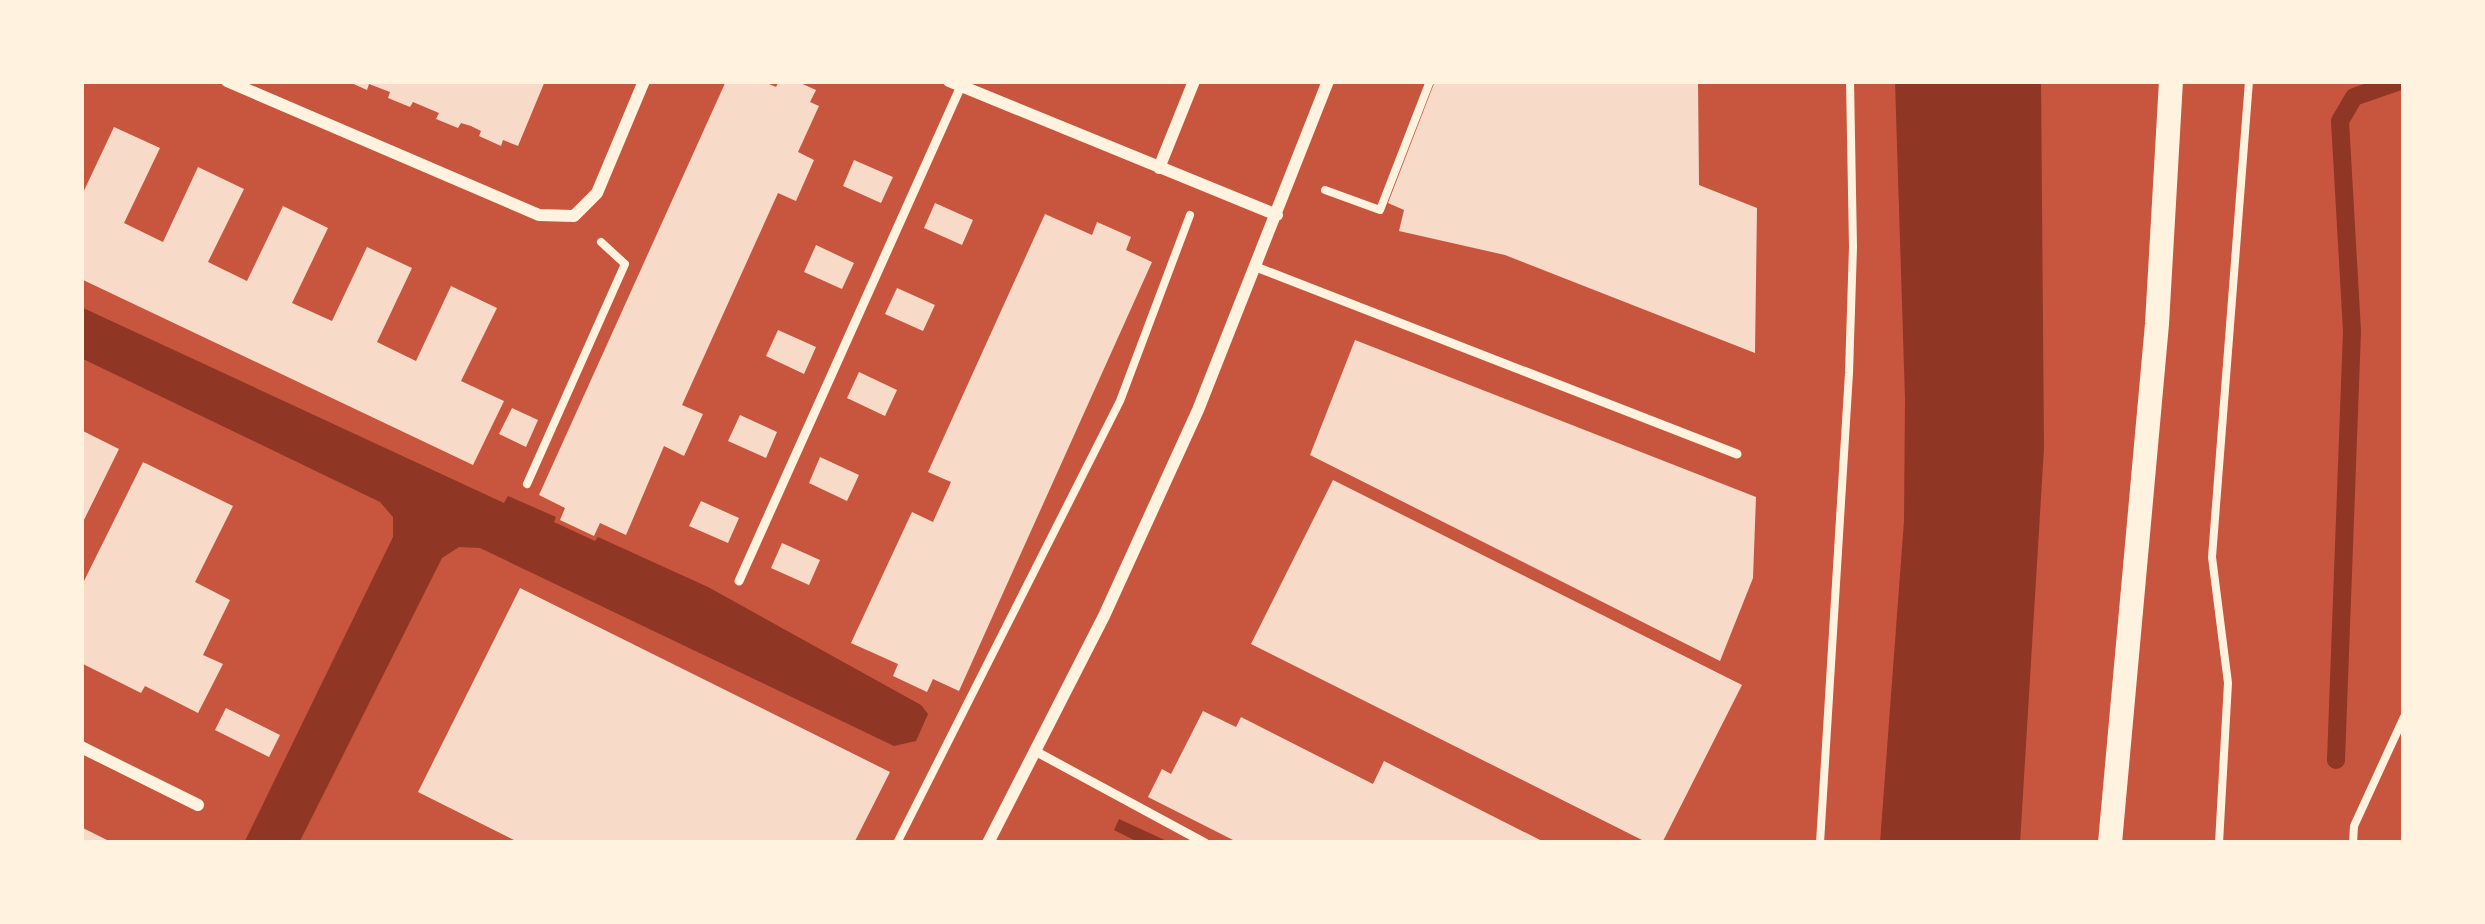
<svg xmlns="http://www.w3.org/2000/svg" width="2485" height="924" font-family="'Golos Text',sans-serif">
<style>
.water{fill:#8f3625}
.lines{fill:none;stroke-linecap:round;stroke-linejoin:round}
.stream{stroke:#8f3625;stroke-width:18}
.building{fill:#f7dbc8}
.path{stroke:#fff3e0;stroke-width:8}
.service{stroke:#fff3e0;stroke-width:9}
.minor{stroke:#fff3e0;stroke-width:12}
.secondary{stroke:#fff3e0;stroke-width:24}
</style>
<rect width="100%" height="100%" fill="#c8553d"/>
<!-- water -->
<path class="water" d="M 1895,81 L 2041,81 L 2044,448 L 2020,843 L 1880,843 L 1904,521 L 1905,399 Z
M 81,307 L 504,503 L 508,496 L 556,517 L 554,522 L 595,541 L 598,537 L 708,587 L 921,705 L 928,714 L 916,741 L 894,746 L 480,548 L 459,547 L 442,558 L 299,843 L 244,843 L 393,537 L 393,517 L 380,502 L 81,358 Z
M 1119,819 L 1171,843 L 1140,843 L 1114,830 Z"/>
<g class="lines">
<!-- stream -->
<path class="stream" d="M 2336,760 L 2352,331 L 2340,121 L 2354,97 L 2400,81"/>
</g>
<!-- building -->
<path class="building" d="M 347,81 L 545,81 L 518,146 L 503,140 L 501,146 L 479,136 L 481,131 L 471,126 L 461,123 L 458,128 L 436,119 L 439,113 L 413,102 L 410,107 L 388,98 L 390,92 L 369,84 L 367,90 Z
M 726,81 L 762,81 L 776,87 L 779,81 L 796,81 L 816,90 L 810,102 L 819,106 L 798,152 L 814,160 L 796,201 L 778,193 L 682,405 L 703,414 L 684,456 L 664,446 L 626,535 L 600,523 L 594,536 L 560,520 L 565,508 L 539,495 Z
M 1435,81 L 1698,81 L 1699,185 L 1757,208 L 1755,353 L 1505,255 L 1399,231 L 1404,210 L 1388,203 Z
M 114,127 L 160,148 L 124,223 L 163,242 L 198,167 L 244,189 L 208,262 L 247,281 L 283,206 L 328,228 L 292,303 L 332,321 L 367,247 L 412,268 L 377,342 L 416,361 L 451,286 L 497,308 L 461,381 L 504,401 L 473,465 L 81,279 L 81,197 Z
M 854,160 L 893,177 L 881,203 L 843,186 Z
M 935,203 L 973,220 L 962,245 L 924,228 Z
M 1045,214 L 1092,235 L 1097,222 L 1131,237 L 1126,250 L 1152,262 L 959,691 L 933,679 L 927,692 L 893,676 L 898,664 L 851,643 L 912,512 L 933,522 L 951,482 L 928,472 Z
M 816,245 L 854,263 L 842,289 L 804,272 Z
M 897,288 L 935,305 L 923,331 L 885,314 Z
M 778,330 L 816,347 L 804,374 L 766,356 Z
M 1355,340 L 1756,497 L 1753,578 L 1720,661 L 1310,455 Z
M 859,372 L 897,390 L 885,416 L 847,398 Z
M 512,408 L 538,420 L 526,447 L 499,434 Z
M 740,415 L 777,432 L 766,458 L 728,441 Z
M 81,430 L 119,449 L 81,526 Z
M 820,457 L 859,475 L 847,501 L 809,483 Z
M 143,462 L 233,506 L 195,582 L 230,600 L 203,655 L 223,664 L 198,713 L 145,686 L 141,693 L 81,663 L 81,587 Z
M 1333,480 L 1742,685 L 1662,843 L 1648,843 L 1251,644 Z
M 701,501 L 739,518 L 728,543 L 689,526 Z
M 782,543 L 820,560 L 809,585 L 771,568 Z
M 520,588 L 890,772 L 854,843 L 520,843 L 418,792 Z
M 226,708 L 280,735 L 269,757 L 215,730 Z
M 1203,711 L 1236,727 L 1241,717 L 1373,784 L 1384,761 L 1546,843 L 1239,843 L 1148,797 L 1162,769 L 1171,774 Z
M 81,827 L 113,843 L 81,843 Z"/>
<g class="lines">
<!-- path -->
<path class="path" d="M 1325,190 L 1380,210 L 1430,81
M 527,484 L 625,264 L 601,242
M 897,843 L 1120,401 L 1190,215
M 1820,843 L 1849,373 L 1853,247 L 1850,81
M 2219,843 L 2228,683 L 2212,557 L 2249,81
M 2353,843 L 2354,826 L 2404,717"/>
<!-- service -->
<path class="service" d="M 1256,267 L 1737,454
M 739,581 L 961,86
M 1035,751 L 1205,843"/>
<!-- minor -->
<path class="minor" d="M 227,81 L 539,215 L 574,216 L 597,193 L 644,81
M 949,81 L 1277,215
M 1159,168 L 1194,81
M 81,747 L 198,805
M 988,843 L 1104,616 L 1198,410 L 1328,81"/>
<!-- secondary -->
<path class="secondary" d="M 2110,843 L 2157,324 L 2171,81"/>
</g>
<!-- border -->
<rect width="2485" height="924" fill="none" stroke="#fff3e0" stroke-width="168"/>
</svg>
